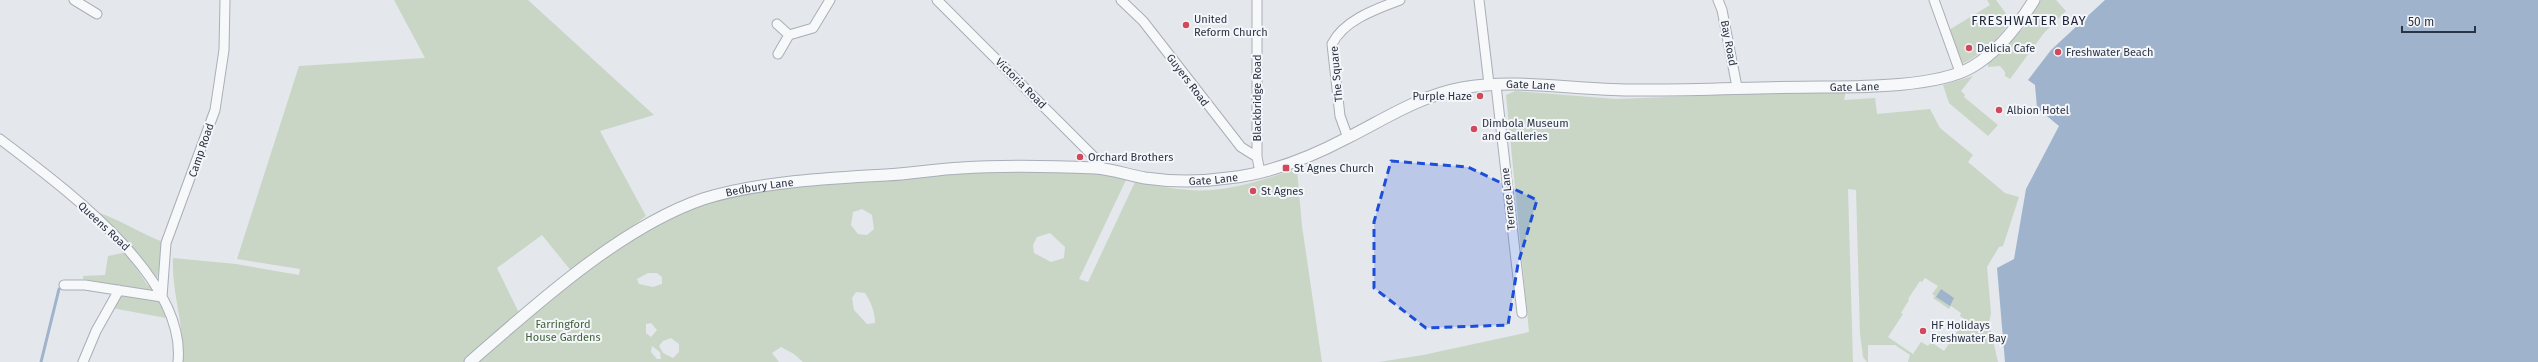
<svg xmlns="http://www.w3.org/2000/svg" width="2538" height="362" font-family="'Fira Sans',sans-serif">
<style>
.green{fill:#c9d6c5;fill-rule:evenodd}
.water{fill:#9fb4cc}
.lines{fill:none;stroke-linecap:round;stroke-linejoin:round}
.stream{stroke:#9fb4cc;stroke-width:3}
.minor-casing{stroke:#a9aeb7;stroke-width:11}
.tertiary-casing{stroke:#a9aeb7;stroke-width:13}
.minor{stroke:#f7f8fa;stroke-width:9}
.tertiary{stroke:#f7f8fa;stroke-width:11}
.marked{fill:#1d4ed8;fill-opacity:0.2;stroke:#1d4ed8;stroke-width:3;stroke-dasharray:8 5;stroke-linejoin:round}
.poi-dot{fill:#d1495b;stroke:#f4f6f9;stroke-width:1.5}
.labels{text-anchor:middle;stroke-width:4;stroke-linejoin:round;paint-order:stroke}
.poi-label{font-size:11px;fill:#2b3445;stroke:#f4f6f9;text-anchor:start}
.street-label{font-size:11px;fill:#2b3445;stroke:#f4f6f9}
.park-label{font-size:11px;fill:#3f6138;stroke:#f4f6f9}
.quarter-label{font-size:13px;letter-spacing:1px;fill:#1d2536;stroke:#f4f6f9}
</style>
<rect width="100%" height="100%" fill="#e4e7ec"/>
<!-- green -->
<path class="green" d="M 394,0 L 528,0 L 654,115 L 600,131 L 646,216 L 572,272 L 542,235 L 497,268 L 520,315 L 467,362 L 182,362 C 186,327 171,294 173,258 L 236,264 L 299,275 L 300,269 L 237,259 L 299,66 L 425,58 Z
M 1987,0 L 1996,0 L 2010,19 C 2002,38 1980,55 1962,64 L 1949,30 L 1990,5 Z
M 2041,0 L 2056,0 L 2066,11 L 2044,33 L 2010,79 L 2005,76 L 2005,72 L 2000,66 L 1988,67 L 1987,61 L 2025,27 Z
M 1973,76 L 1961,91 L 1965,95 L 1964,97 L 1998,125 L 1988,136 L 1949,103 L 1943,85 Z
M 1846,90 L 1844,100 L 1875,98 L 1877,114 L 1930,109 L 1940,128 L 1973,155 L 1968,162 L 2005,193 L 2019,197 L 2003,246 L 1999,247 L 1987,267 L 1991,313 L 1989,323 L 1998,362 L 1908,362 L 1910,355 L 1895,345 L 1868,345 L 1868,362 L 1867,362 L 1863,357 L 1860,333 L 1856,190 L 1848,189 L 1853,362 L 1379,362 L 1423,355 L 1529,332 L 1506,95 L 1515,91 L 1616,99 ZM 1925,278 L 1938,286 L 1932,294 L 1935,296 L 1933,298 L 1949,309 L 1951,306 L 1961,313 L 1960,316 L 1965,320 L 1944,351 L 1931,342 L 1928,346 L 1921,342 L 1913,354 L 1888,337 L 1903,314 L 1901,313 L 1909,300 L 1908,299 L 1920,281 L 1922,282 Z
M 1297,169 L 1302,226 L 1322,362 L 803,362 L 794,354 L 781,347 L 772,353 L 779,362 L 477,362 L 520,323 L 612,252 L 665,218 L 735,195 L 792,186 L 965,171 L 1102,172 L 1126,180 L 1079,279 L 1088,282 L 1135,182 C 1160,186 1186,192 1211,190 C 1240,188 1270,177 1297,169 ZM 862,209 L 872,215 L 874,229 L 867,235 L 858,234 L 851,225 L 853,212 ZM 1050,233 L 1065,247 L 1064,258 L 1051,262 L 1034,253 L 1033,245 L 1037,237 ZM 648,273 L 657,273 L 662,277 L 662,284 L 653,287 L 639,284 L 637,279 ZM 856,292 L 865,293 C 871,302 875,312 875,323 L 867,324 L 854,310 L 852,298 ZM 651,323 L 657,330 L 651,337 L 646,333 L 646,324 ZM 671,338 L 679,344 L 679,352 L 673,358 L 663,353 L 659,346 L 663,341 ZM 652,346 L 660,352 L 661,359 L 657,359 L 651,352 Z
M 89,210 C 116,216 140,234 166,243 C 158,255 162,272 154,284 L 166,318 L 112,308 L 119,294 L 143,290 L 83,279 L 83,276 L 105,275 L 108,256 L 122,253 L 127,254 L 148,286 L 155,278 Z"/>
<!-- water -->
<path class="water" d="M 2105,0 L 2538,0 L 2538,362 L 2005,362 L 1997,268 L 2014,259 L 2026,189 L 2059,126 L 2037,108 L 2035,85 L 2028,80 L 2051,50 Z
M 1941,289 L 1954,298 L 1950,306 L 1936,297 Z"/>
<g class="lines">
<!-- stream -->
<path class="stream" d="M 41,362 L 59,289"/>
<defs>
<path id="minor" d="M 74,0 L 97,14
M 937,0 L 1098,161 L 1102,169
M 1121,0 L 1143,21 L 1241,147 L 1257,157
M 1257,0 L 1257,157 L 1260,172
M 1479,0 L 1489,84
M 1718,0 L 1722,10 L 1737,87
M 1934,0 L 1960,72
M 777,24 L 789,35
M 778,54 L 789,35 L 813,28 L 830,0
M 1496,85 L 1522,313
M 1348,138 L 1340,116 L 1332,44 C 1344,20 1376,9 1400,0
M 0,139 C 61,186 187,276 178,362
M 64,285 L 85,285 L 162,297
M 162,297 L 166,243 L 215,110 L 224,50 L 225,0
M 83,362 L 96,331 L 119,290"/>
<g id="tertiary">
<path id="s1" d="M 470,362 C 535,305 621,227 703,199 C 757,182 829,178 886,175 C 911,174 936,169 961,168 C 1005,165 1051,166 1095,168 C 1112,169 1128,175 1145,178 C 1172,182 1201,182 1228,178 C 1269,174 1311,157 1347,138 C 1385,119 1419,96 1462,88 C 1517,78 1574,90 1630,90 C 1694,91 1758,87 1823,87 C 1862,87 1938,87 1972,67 C 1998,52 2018,26 2034,0"/>
</g>
</defs>
<!-- minor casing -->
<use href="#minor" class="minor-casing"/>
<!-- tertiary casing -->
<use href="#tertiary" class="tertiary-casing"/>
<!-- minor -->
<use href="#minor" class="minor"/>
<!-- tertiary -->
<use href="#tertiary" class="tertiary"/>
</g>
<!-- marked area -->
<path class="marked" d="M 1391,161 L 1468,167 L 1537,200 L 1518,264 L 1508,325 L 1426,328 L 1374,288 L 1374,222 Z"/>
<!-- markers -->
<g class="poi-dot">
<circle cx="1186" cy="25" r="4"/>
<circle cx="1969" cy="48" r="4"/>
<circle cx="2058" cy="52" r="4"/>
<circle cx="1480" cy="96" r="4"/>
<circle cx="1999" cy="110" r="4"/>
<circle cx="1474" cy="129" r="4"/>
<circle cx="1080" cy="157" r="4"/>
<rect x="1282" y="164" width="8" height="8" rx="2"/>
<circle cx="1253" cy="191" r="4"/>
<circle cx="1923" cy="331" r="4"/>
</g>
<g class="labels">
<!-- poi labels -->
<g class="poi-label">
<text x="1194" y="23">United<tspan x="1194" dy="13">Reform Church</tspan></text>
<text x="1977" y="52">Delicia Cafe</text>
<text x="2066" y="56">Freshwater Beach</text>
<text x="1472" y="100" text-anchor="end">Purple Haze</text>
<text x="2007" y="114">Albion Hotel</text>
<text x="1482" y="127">Dimbola Museum<tspan x="1482" dy="13">and Galleries</tspan></text>
<text x="1088" y="161">Orchard Brothers</text>
<text x="1294" y="172">St Agnes Church</text>
<text x="1261" y="195">St Agnes</text>
<text x="1931" y="329">HF Holidays<tspan x="1931" dy="13">Freshwater Bay</tspan></text>
</g>
<!-- street labels -->
<g class="street-label">
<text transform="translate(1729 43) rotate(79)" y="4">Bay Road</text>
<text transform="translate(1336 74) rotate(-95)" y="4">The Square</text>
<text transform="translate(1188 80) rotate(53)" y="4">Guyers Road</text>
<text transform="translate(1021 83) rotate(45)" y="4">Victoria Road</text>
<text dy="4" stroke="none"><textPath href="#s1" startOffset="1136">Gate Lane</textPath></text>
<text dy="4" stroke="none"><textPath href="#s1" startOffset="1460">Gate Lane</textPath></text>
<text transform="translate(1257 98) rotate(-90)" y="4">Blackbridge Road</text>
<text transform="translate(201 150) rotate(-71)" y="4">Camp Road</text>
<text dy="4" stroke="none"><textPath href="#s1" startOffset="800">Gate Lane</textPath></text>
<text dy="4" stroke="none"><textPath href="#s1" startOffset="344">Bedbury Lane</textPath></text>
<text transform="translate(1508 199) rotate(-96)" y="4">Terrace Lane</text>
<text transform="translate(104 226) rotate(43)" y="4">Queens Road</text>
</g>
<!-- park labels -->
<g class="park-label">
<text x="563" y="328">Farringford<tspan x="563" dy="13">House Gardens</tspan></text>
</g>
<!-- quarter labels -->
<g class="quarter-label">
<text x="2029" y="25">FRESHWATER BAY</text>
</g>
</g>
<!-- scale -->
<path d="M2402 26v6h73v-6" fill="none" stroke="#2b3445" stroke-width="2"/>
<text x="2408" y="26" font-size="12" fill="#2b3445" stroke="#f4f6f9" stroke-width="3" paint-order="stroke">50 m</text>
</svg>
